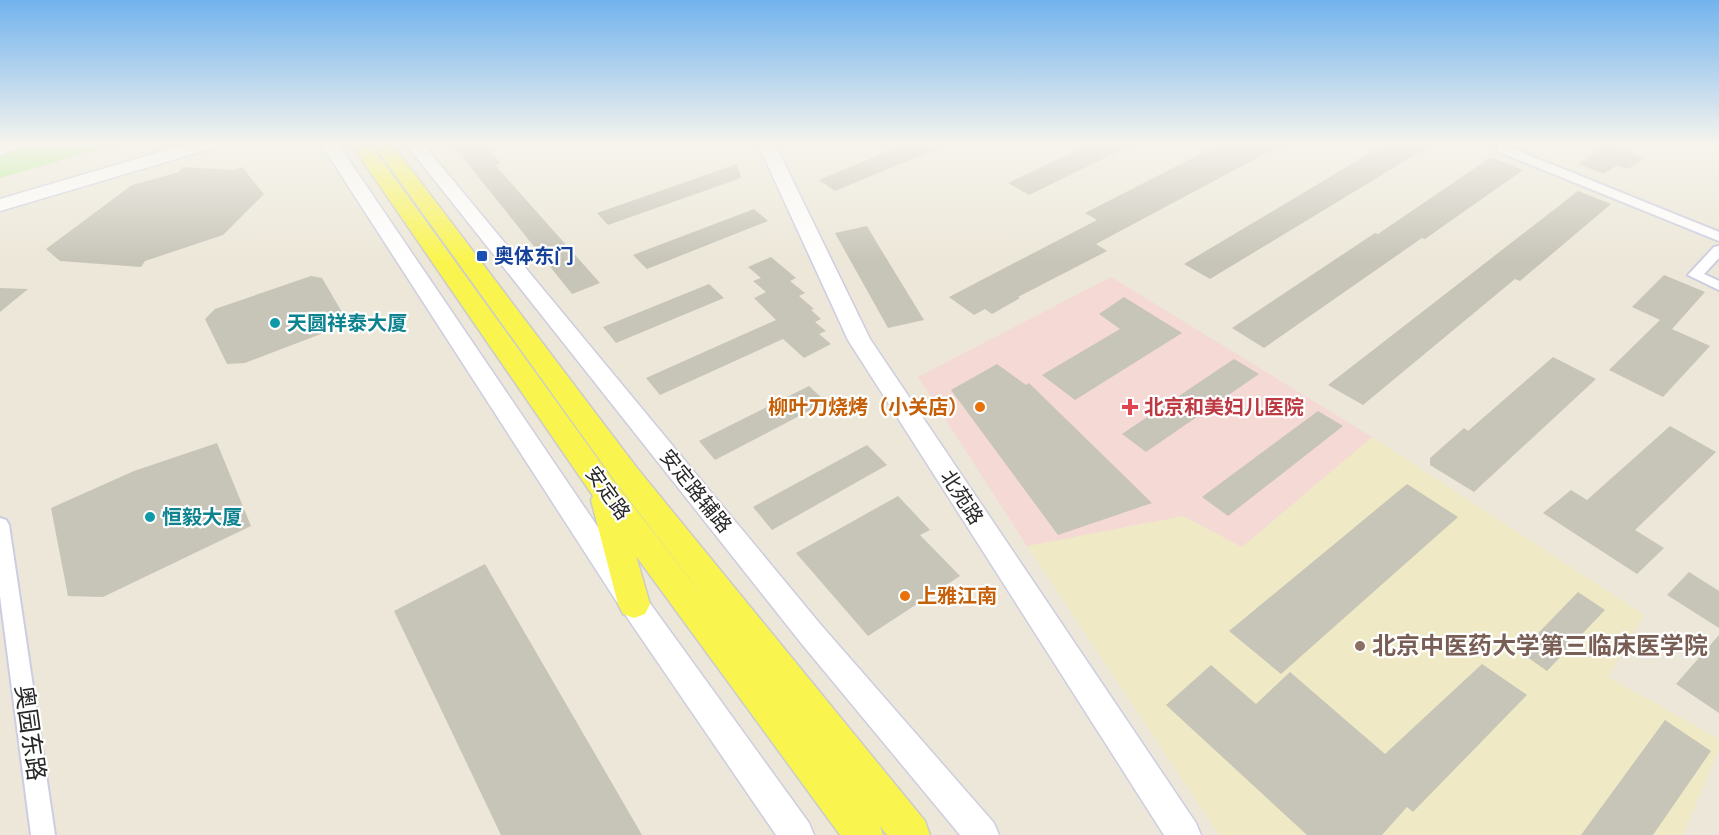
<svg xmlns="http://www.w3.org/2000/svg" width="1719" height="835" font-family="'Public Sans','Noto Sans SC',sans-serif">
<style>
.education{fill:#efeac5}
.medical{fill:#f4d9d4}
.pitch{fill:#b0f08a}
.building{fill:#c7c4b8}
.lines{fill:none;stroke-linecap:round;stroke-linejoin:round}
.street-casing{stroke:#cdcde2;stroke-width:4}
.secondary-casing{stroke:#cdcde2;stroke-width:3}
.primary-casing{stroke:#cbcbcb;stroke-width:3}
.street{fill:#fff;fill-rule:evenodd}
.secondary{fill:#fff;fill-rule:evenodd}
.primary{fill:#faf54e;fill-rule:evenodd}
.transit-dot{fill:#1a4fb4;stroke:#fff;stroke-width:2}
.culture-dot{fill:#0f9aa8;stroke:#fff;stroke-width:2}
.food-dot{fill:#e8710a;stroke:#fff;stroke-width:2}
.health-dot{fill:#e0444e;stroke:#fff;stroke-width:2}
.education-dot{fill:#8d6e63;stroke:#fff;stroke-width:2}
.labels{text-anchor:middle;stroke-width:4.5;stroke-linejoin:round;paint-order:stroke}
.transit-label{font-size:20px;font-weight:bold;fill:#164399;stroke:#fff;text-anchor:start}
.culture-label{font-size:20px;font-weight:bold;fill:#0d838f;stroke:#fff;text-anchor:start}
.food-label{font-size:20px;font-weight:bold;fill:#c56008;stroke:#fff;text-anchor:end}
.health-label{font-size:20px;font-weight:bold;fill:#be3a42;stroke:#fff;text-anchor:start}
.street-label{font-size:20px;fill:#282828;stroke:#fff}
.near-education-label{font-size:24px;font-weight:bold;fill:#785e54;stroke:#fff;text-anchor:start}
.near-street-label{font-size:24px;fill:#282828;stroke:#fff}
</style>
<rect width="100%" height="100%" fill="#ece7d8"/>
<!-- education -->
<path class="education" d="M 1372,437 L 1644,615 L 1608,677 L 1719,739 L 1719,749 L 1683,835 L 1219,835 L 1027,546 L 1183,516 L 1242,547 Z"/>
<!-- medical -->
<path class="medical" d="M 1111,277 L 1372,437 L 1242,547 L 1183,516 L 1027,546 L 918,377 Z"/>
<!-- pitch -->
<path class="pitch" d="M 0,144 L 118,144 L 0,178 Z"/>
<!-- building -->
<path class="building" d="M 452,144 L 484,144 L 501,164 L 495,165 L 600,283 L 572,294 Z
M 905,144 L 946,145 L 835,191 L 819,180 Z
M 1090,144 L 1133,144 L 1029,195 L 1008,183 Z
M 1220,144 L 1283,144 L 1096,244 L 1107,251 L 1018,297 L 1020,298 L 992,314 L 985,309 L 974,315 L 949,297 L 1097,220 L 1085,213 Z
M 1385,144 L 1433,144 L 1210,279 L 1184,264 Z
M 1607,144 L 1608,144 L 1644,158 L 1628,169 L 1617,165 L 1604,174 L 1578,164 Z
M 1491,157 L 1523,170 L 1425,239 L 1422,238 L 1264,348 L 1232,328 L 1375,233 L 1378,234 Z
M 737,164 L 741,178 L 608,225 L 597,213 Z
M 182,167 L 234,170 L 242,167 L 264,194 L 223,235 L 145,261 L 141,267 L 60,261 L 46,249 L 132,185 L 179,172 Z
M 1578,191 L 1611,204 L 1520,281 L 1515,279 L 1363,405 L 1328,385 Z
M 754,209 L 768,221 L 647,269 L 633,255 Z
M 867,226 L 877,243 L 924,320 L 888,328 L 835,233 Z
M 771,257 L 796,278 L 790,281 L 805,293 L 799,296 L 814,309 L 811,310 L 821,319 L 815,322 L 826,331 L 819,334 L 831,344 L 804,358 L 783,339 L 660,395 L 646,378 L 776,320 L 754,298 L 766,292 L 753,281 L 761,278 L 748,267 Z
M 1664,275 L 1705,292 L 1672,329 L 1710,346 L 1663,397 L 1609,370 L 1660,320 L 1632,307 Z
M 311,276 L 322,278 L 346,319 L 339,327 L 245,363 L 227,364 L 205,319 L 215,309 Z
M 709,284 L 724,298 L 616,343 L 603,327 Z
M 0,288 L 28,289 L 0,312 Z
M 1124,297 L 1182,333 L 1075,400 L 1042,375 L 1120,329 L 1099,314 Z
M 1553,357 L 1596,379 L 1474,492 L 1430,465 L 1430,458 L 1464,428 L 1468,431 Z
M 1234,359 L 1259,374 L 1146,452 L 1122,434 Z
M 997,364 L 1026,385 L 1029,383 L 1152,503 L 1058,535 L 951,390 Z
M 809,386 L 826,402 L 715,460 L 699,441 Z
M 1318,411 L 1343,426 L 1228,516 L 1202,497 Z
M 1670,426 L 1716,452 L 1635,530 L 1664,548 L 1637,574 L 1543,513 L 1571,490 L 1587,500 Z
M 217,443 L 251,526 L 103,597 L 68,596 L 51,508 L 134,471 Z
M 867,445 L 887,465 L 772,530 L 753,507 Z
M 1407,484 L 1458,517 L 1281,674 L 1229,631 Z
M 898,496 L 930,530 L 920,535 L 960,576 L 868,636 L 796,553 Z
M 485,564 L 642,835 L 501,835 L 394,611 Z
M 1689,572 L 1719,591 L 1719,628 L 1667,595 Z
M 1578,592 L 1605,610 L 1547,671 L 1520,652 Z
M 1719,635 L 1719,713 L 1676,684 Z
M 1482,664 L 1527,695 L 1413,812 L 1407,807 L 1382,835 L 1307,835 L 1166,705 L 1211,665 L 1256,704 L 1290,672 L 1385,754 Z
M 1665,720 L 1711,751 L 1653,835 L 1581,835 Z"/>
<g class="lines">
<defs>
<path id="street" d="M 6,144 L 24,144 L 0,155 L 0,147 Z
M 1501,144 L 1515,144 L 1511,148 L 1719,232 L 1719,241 L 1499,152 L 1497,149 Z
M 1719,246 L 1719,258 L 1704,274 L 1719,281 L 1719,290 L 1688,275 L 1714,247 Z
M 0,518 L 6,520 L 9,525 L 55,835 L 31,835 L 0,596 Z"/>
<path id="secondary" d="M 187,144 L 215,144 L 213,148 L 0,211 L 0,199 Z
M 321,144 L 338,144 L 644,595 L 809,823 L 814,835 L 776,835 L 624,613 Z
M 406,144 L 423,144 L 821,625 L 994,823 L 999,835 L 960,835 L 801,643 Z
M 758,144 L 775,144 L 870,339 L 1196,823 L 1201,835 L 1164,835 L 848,340 Z"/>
<path id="primary" d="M 351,144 L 370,144 L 613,480 L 713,609 L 617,484 L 373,144 L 392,144 L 637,468 L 925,821 L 930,835 L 887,835 L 880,826 L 883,835 L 840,835 L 636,556 L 650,604 L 645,614 L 634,618 L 623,614 L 618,604 L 591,500 L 593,496 Z"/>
</defs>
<!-- street casing -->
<use href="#street" class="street-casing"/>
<!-- secondary casing -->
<use href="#secondary" class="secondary-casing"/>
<!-- primary casing -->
<use href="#primary" class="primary-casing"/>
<!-- street -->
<use href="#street" class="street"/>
<!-- secondary -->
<use href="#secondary" class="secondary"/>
<!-- primary -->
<use href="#primary" class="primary"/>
</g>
<!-- sky -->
<linearGradient id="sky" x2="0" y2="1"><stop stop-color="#72b3ee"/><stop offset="0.55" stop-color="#f6f4ed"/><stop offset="1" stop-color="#f6f4ed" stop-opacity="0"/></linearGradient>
<rect width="1719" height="261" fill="url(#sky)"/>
<!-- markers -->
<rect class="transit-dot" x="476" y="250" width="12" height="12" rx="3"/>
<g class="culture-dot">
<circle cx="275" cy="323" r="6"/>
<circle cx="150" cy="517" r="6"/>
</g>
<g class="food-dot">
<circle cx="980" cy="407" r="6"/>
<circle cx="905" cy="596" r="6"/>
</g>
<path class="health-dot" d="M1127 398h6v6h6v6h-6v6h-6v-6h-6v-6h6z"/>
<circle class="education-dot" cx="1360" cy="646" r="6"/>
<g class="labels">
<!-- transit labels -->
<g class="transit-label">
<text x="494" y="263">奥体东门</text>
</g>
<!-- culture labels -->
<g class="culture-label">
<text x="287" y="330">天圆祥泰大厦</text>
<text x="162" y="524">恒毅大厦</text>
</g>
<!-- food labels -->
<g class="food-label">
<text x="968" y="414">柳叶刀烧烤（小关店）</text>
<text x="917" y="603" text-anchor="start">上雅江南</text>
</g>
<!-- health labels -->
<g class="health-label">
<text x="1144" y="414">北京和美妇儿医院</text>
</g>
<!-- street labels -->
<g class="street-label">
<text transform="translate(696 491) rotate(51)" y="7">安定路辅路</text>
<text transform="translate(608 493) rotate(54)" y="7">安定路</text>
<text transform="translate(962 497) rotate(57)" y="7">北苑路</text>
</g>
<!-- near-education labels -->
<g class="near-education-label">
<text x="1372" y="654">北京中医药大学第三临床医学院</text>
</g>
<!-- near-street labels -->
<g class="near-street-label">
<text transform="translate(30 733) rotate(82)" y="8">奥园东路</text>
</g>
</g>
</svg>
